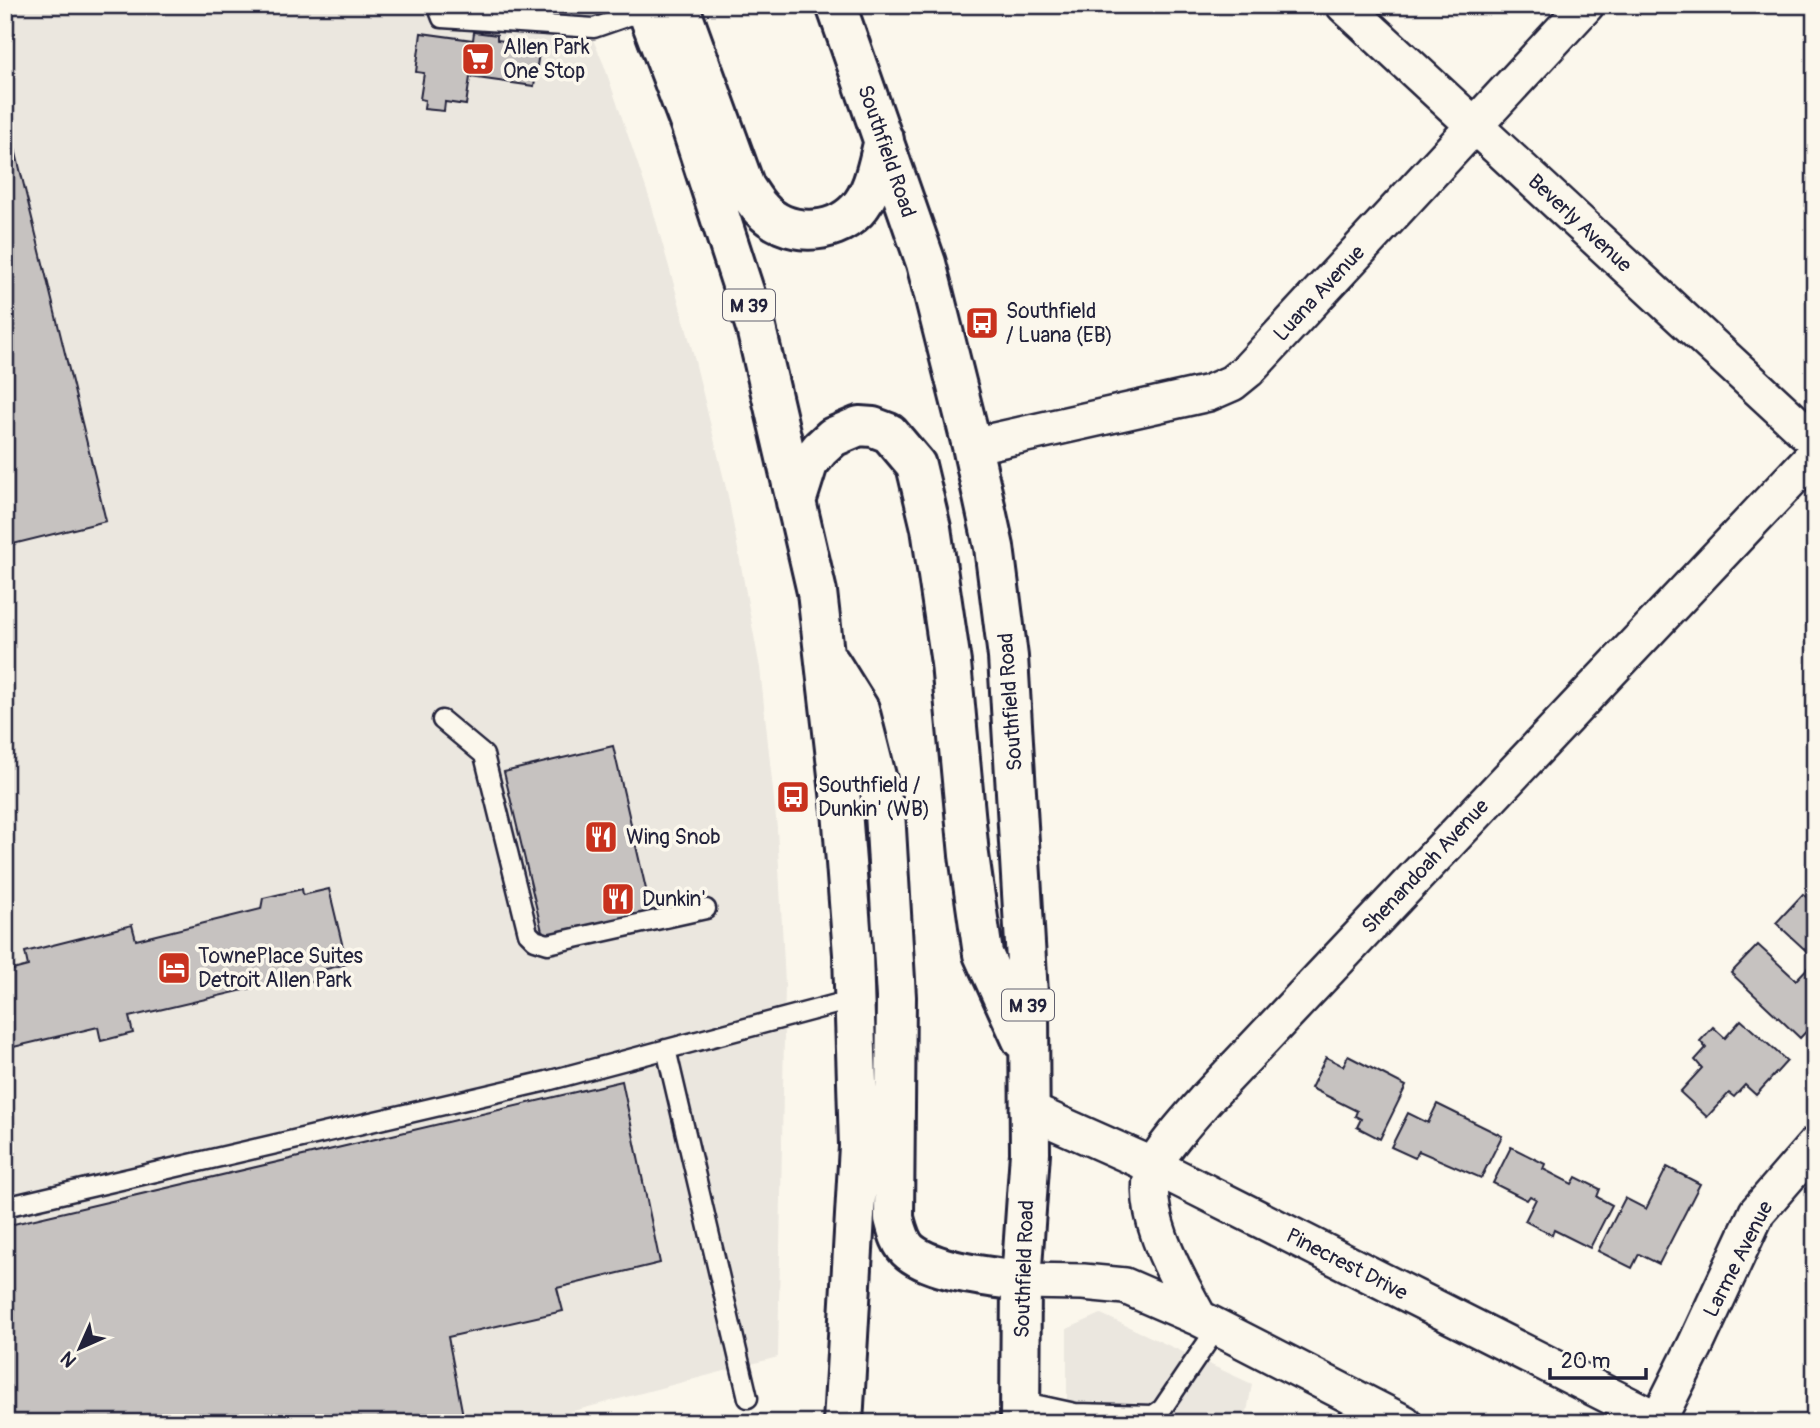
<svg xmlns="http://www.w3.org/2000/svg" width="1820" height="1428" font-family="Pangolin,sans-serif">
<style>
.built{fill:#ebe7df}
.building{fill:#c6c2c0;stroke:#22223b;stroke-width:2}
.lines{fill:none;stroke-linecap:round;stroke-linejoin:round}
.lane-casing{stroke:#22223b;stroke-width:23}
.street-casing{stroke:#22223b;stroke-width:40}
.highway-casing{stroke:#22223b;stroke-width:44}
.lane{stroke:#fbf7ec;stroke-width:18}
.street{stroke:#fbf7ec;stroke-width:35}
.highway{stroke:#fbf7ec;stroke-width:38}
.labels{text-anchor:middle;stroke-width:7;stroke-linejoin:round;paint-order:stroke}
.shield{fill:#fbf7ec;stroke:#636270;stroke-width:2}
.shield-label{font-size:19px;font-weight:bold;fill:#22223b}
.poi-label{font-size:21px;fill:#22223b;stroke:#fbf7ec;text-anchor:start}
.street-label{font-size:21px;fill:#22223b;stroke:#fbf7ec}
</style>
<rect width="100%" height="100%" fill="#fbf7ec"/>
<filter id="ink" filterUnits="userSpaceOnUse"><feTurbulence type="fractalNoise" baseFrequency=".0143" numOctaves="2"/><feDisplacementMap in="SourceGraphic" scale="14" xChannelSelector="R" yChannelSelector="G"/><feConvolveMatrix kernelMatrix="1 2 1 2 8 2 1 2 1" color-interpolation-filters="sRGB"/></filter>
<g filter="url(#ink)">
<!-- built -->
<path class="built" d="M 5,5 L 578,5 L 604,65 L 651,203 L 692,349 L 728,496 L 760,668 L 777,828 L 785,984 L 778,1357 L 528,1423 L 5,1423 Z
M 1101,1314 L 1252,1384 L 1245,1423 L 1067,1423 L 1067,1329 Z"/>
<!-- building -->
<path class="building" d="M 474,32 L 497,35 L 497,40 L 540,46 L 534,86 L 470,77 L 466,105 L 445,102 L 444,111 L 424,109 L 425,100 L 420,99 L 424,73 L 416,72 L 421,33 L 473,40 Z
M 5,108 L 106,521 L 5,546 Z
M 613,746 L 651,911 L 549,935 L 542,931 L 504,772 Z
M 302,889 L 303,895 L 329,889 L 347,964 L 318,971 L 320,980 L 280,989 L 278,982 L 129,1017 L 133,1033 L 101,1041 L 98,1027 L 5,1049 L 5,972 L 28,966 L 25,952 L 132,925 L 136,940 L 261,909 L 263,898 Z
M 1803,894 L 1815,905 L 1815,959 L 1776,923 Z
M 1758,945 L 1796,980 L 1815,960 L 1815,1022 L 1800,1038 L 1731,973 Z
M 1741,1020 L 1787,1061 L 1756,1095 L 1745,1085 L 1734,1097 L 1729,1093 L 1707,1117 L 1680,1092 L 1702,1068 L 1695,1060 L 1706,1048 L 1700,1041 L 1713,1027 L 1725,1038 Z
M 1348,1056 L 1406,1086 L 1380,1139 L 1357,1127 L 1361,1119 L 1355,1116 L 1357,1111 L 1311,1088 L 1326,1057 L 1343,1066 Z
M 622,1081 L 660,1263 L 557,1288 L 563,1311 L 448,1337 L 464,1421 L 456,1423 L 5,1423 L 5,1226 Z
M 1437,1104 L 1502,1136 L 1481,1178 L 1419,1151 L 1415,1158 L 1391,1147 L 1408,1113 L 1428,1123 Z
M 1511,1147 L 1545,1164 L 1543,1169 L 1572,1184 L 1576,1177 L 1600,1189 L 1597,1197 L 1612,1205 L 1590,1248 L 1554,1230 L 1552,1235 L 1525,1221 L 1536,1199 L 1530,1196 L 1527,1200 L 1493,1183 Z
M 1667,1167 L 1700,1184 L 1659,1264 L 1639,1254 L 1632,1268 L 1598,1251 L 1625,1198 L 1646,1209 Z"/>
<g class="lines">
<defs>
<path id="lane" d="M 437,5 L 442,18 L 594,28 L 646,10
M 442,720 L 484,755 L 528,933 L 535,940 L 548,944 L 706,909
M 666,1049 L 748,1398
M 5,1207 L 547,1081 L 855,999
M 1020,1401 L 1075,1413 L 1153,1415 L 1162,1409 L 1217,1328"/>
<path id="street" d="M 1344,5 L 1815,441
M 972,446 L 1209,393 L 1232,383 L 1248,370 L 1586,5
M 1028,1110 L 1154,1166 L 1664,1423
M 1021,1281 L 1083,1282 L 1125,1286 L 1199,1318 L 1404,1423
M 1199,1318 C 1178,1279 1138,1213 1154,1166 C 1161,1149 1193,1114 1207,1098 L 1815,454
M 1658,1420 L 1696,1344 L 1757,1212 L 1815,1145"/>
<path id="highway" d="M 645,5 L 690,124 L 756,328 L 817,592 L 842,810 L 853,954 L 859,1146 L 843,1423
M 679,5 L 745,187 C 750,194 755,203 761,209 C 785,236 831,237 857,210 C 874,192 878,163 884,140
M 836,5 L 926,263 L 972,446 L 994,547 L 1008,657 L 1029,1011 L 1030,1153 L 1021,1281 L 1020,1423
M 796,502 L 808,464 L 820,449 L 833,437 L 859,426 L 873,427 L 889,433 L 916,465 L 931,528 L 951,663 L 969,855 L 983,954 L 1022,1040
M 831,664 L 859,709 L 885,812 L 896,997 L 894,1218 C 897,1229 900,1244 910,1252 C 935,1272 990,1277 1021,1281"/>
</defs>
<!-- lane casing -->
<use href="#lane" class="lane-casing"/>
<!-- street casing -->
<use href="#street" class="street-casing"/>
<!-- highway casing -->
<use href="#highway" class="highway-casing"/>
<!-- lane -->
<use href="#lane" class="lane"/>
<!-- street -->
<use href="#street" class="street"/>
<!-- highway -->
<use href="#highway" class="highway"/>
</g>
</g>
<!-- icons -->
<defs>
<symbol id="supermarket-square" viewBox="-11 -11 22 22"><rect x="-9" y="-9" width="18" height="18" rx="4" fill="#c8321e" stroke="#fbf7ec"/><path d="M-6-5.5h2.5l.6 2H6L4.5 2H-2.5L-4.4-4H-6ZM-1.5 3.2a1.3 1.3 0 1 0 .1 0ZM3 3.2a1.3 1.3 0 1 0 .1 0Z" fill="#fff"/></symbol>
<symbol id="bus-square" viewBox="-11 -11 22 22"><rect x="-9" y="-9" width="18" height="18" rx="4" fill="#c8321e" stroke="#fbf7ec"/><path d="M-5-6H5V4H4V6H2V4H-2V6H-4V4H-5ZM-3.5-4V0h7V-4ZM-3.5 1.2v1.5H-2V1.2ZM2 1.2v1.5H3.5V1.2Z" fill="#fff"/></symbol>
<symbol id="restaurant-square" viewBox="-11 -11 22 22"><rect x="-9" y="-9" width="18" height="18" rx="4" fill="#c8321e" stroke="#fbf7ec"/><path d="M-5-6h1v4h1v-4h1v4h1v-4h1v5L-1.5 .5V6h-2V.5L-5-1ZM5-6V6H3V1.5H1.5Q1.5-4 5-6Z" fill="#fff"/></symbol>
<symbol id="hotel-square" viewBox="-11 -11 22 22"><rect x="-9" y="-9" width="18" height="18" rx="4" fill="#c8321e" stroke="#fbf7ec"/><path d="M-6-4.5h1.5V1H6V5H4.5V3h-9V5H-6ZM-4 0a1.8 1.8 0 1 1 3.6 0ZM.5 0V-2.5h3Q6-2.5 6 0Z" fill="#fff"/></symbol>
</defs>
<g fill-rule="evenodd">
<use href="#supermarket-square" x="459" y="40" width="38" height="38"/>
<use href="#bus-square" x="963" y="304" width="38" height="38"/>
<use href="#bus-square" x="774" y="778" width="38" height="38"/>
<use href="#restaurant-square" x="582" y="818" width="38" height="38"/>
<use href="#restaurant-square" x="599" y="880" width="38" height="38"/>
<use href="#hotel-square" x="155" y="949" width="38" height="38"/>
</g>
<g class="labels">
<!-- shield labels -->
<g class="shield">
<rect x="723" y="289.5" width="52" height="31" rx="5"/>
<rect x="1002" y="989.5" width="52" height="31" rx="5"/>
</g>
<g class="shield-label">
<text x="749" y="312">M 39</text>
<text x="1028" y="1012">M 39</text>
</g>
<!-- poi labels -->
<g class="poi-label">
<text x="503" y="54">Allen Park<tspan x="503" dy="24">One Stop</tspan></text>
<text x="1006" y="318">Southfield<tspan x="1006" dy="24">/ Luana (EB)</tspan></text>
<text x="818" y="792">Southfield /<tspan x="818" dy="24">Dunkin' (WB)</tspan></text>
<text x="626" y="844">Wing Snob</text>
<text x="642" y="906">Dunkin'</text>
<text x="198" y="963">TownePlace Suites<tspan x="198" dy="24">Detroit Allen Park</tspan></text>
</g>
<!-- street labels -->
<g class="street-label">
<text transform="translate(887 151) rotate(71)" y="7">Southfield Road</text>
<text transform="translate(1580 223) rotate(43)" y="7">Beverly Avenue</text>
<text transform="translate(1319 293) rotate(-47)" y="7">Luana Avenue</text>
<text transform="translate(1010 702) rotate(-94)" y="7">Southfield Road</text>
<text transform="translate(1425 866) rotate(-47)" y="7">Shenandoah Avenue</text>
<text transform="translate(1738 1259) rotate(-63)" y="7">Larme Avenue</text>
<text transform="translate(1347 1264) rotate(27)" y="7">Pinecrest Drive</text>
<text transform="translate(1024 1269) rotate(-88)" y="7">Southfield Road</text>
</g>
</g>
<!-- margin -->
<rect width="1820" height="1428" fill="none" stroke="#fbf7ec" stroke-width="28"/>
<rect x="14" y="14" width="1792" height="1400" fill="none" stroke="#22223b" stroke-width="2.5" filter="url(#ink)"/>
<!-- north arrow -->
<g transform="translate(80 1348) rotate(225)" stroke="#fbf7ec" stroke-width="5" paint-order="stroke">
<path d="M0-5L12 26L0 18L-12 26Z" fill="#22223b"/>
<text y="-10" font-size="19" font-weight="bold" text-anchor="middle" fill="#22223b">N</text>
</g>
<!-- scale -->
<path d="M1550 1368v10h96v-10" fill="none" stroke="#22223b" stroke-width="3.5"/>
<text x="1561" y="1368" font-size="21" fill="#22223b" stroke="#fbf7ec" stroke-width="5" paint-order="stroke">20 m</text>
</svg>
